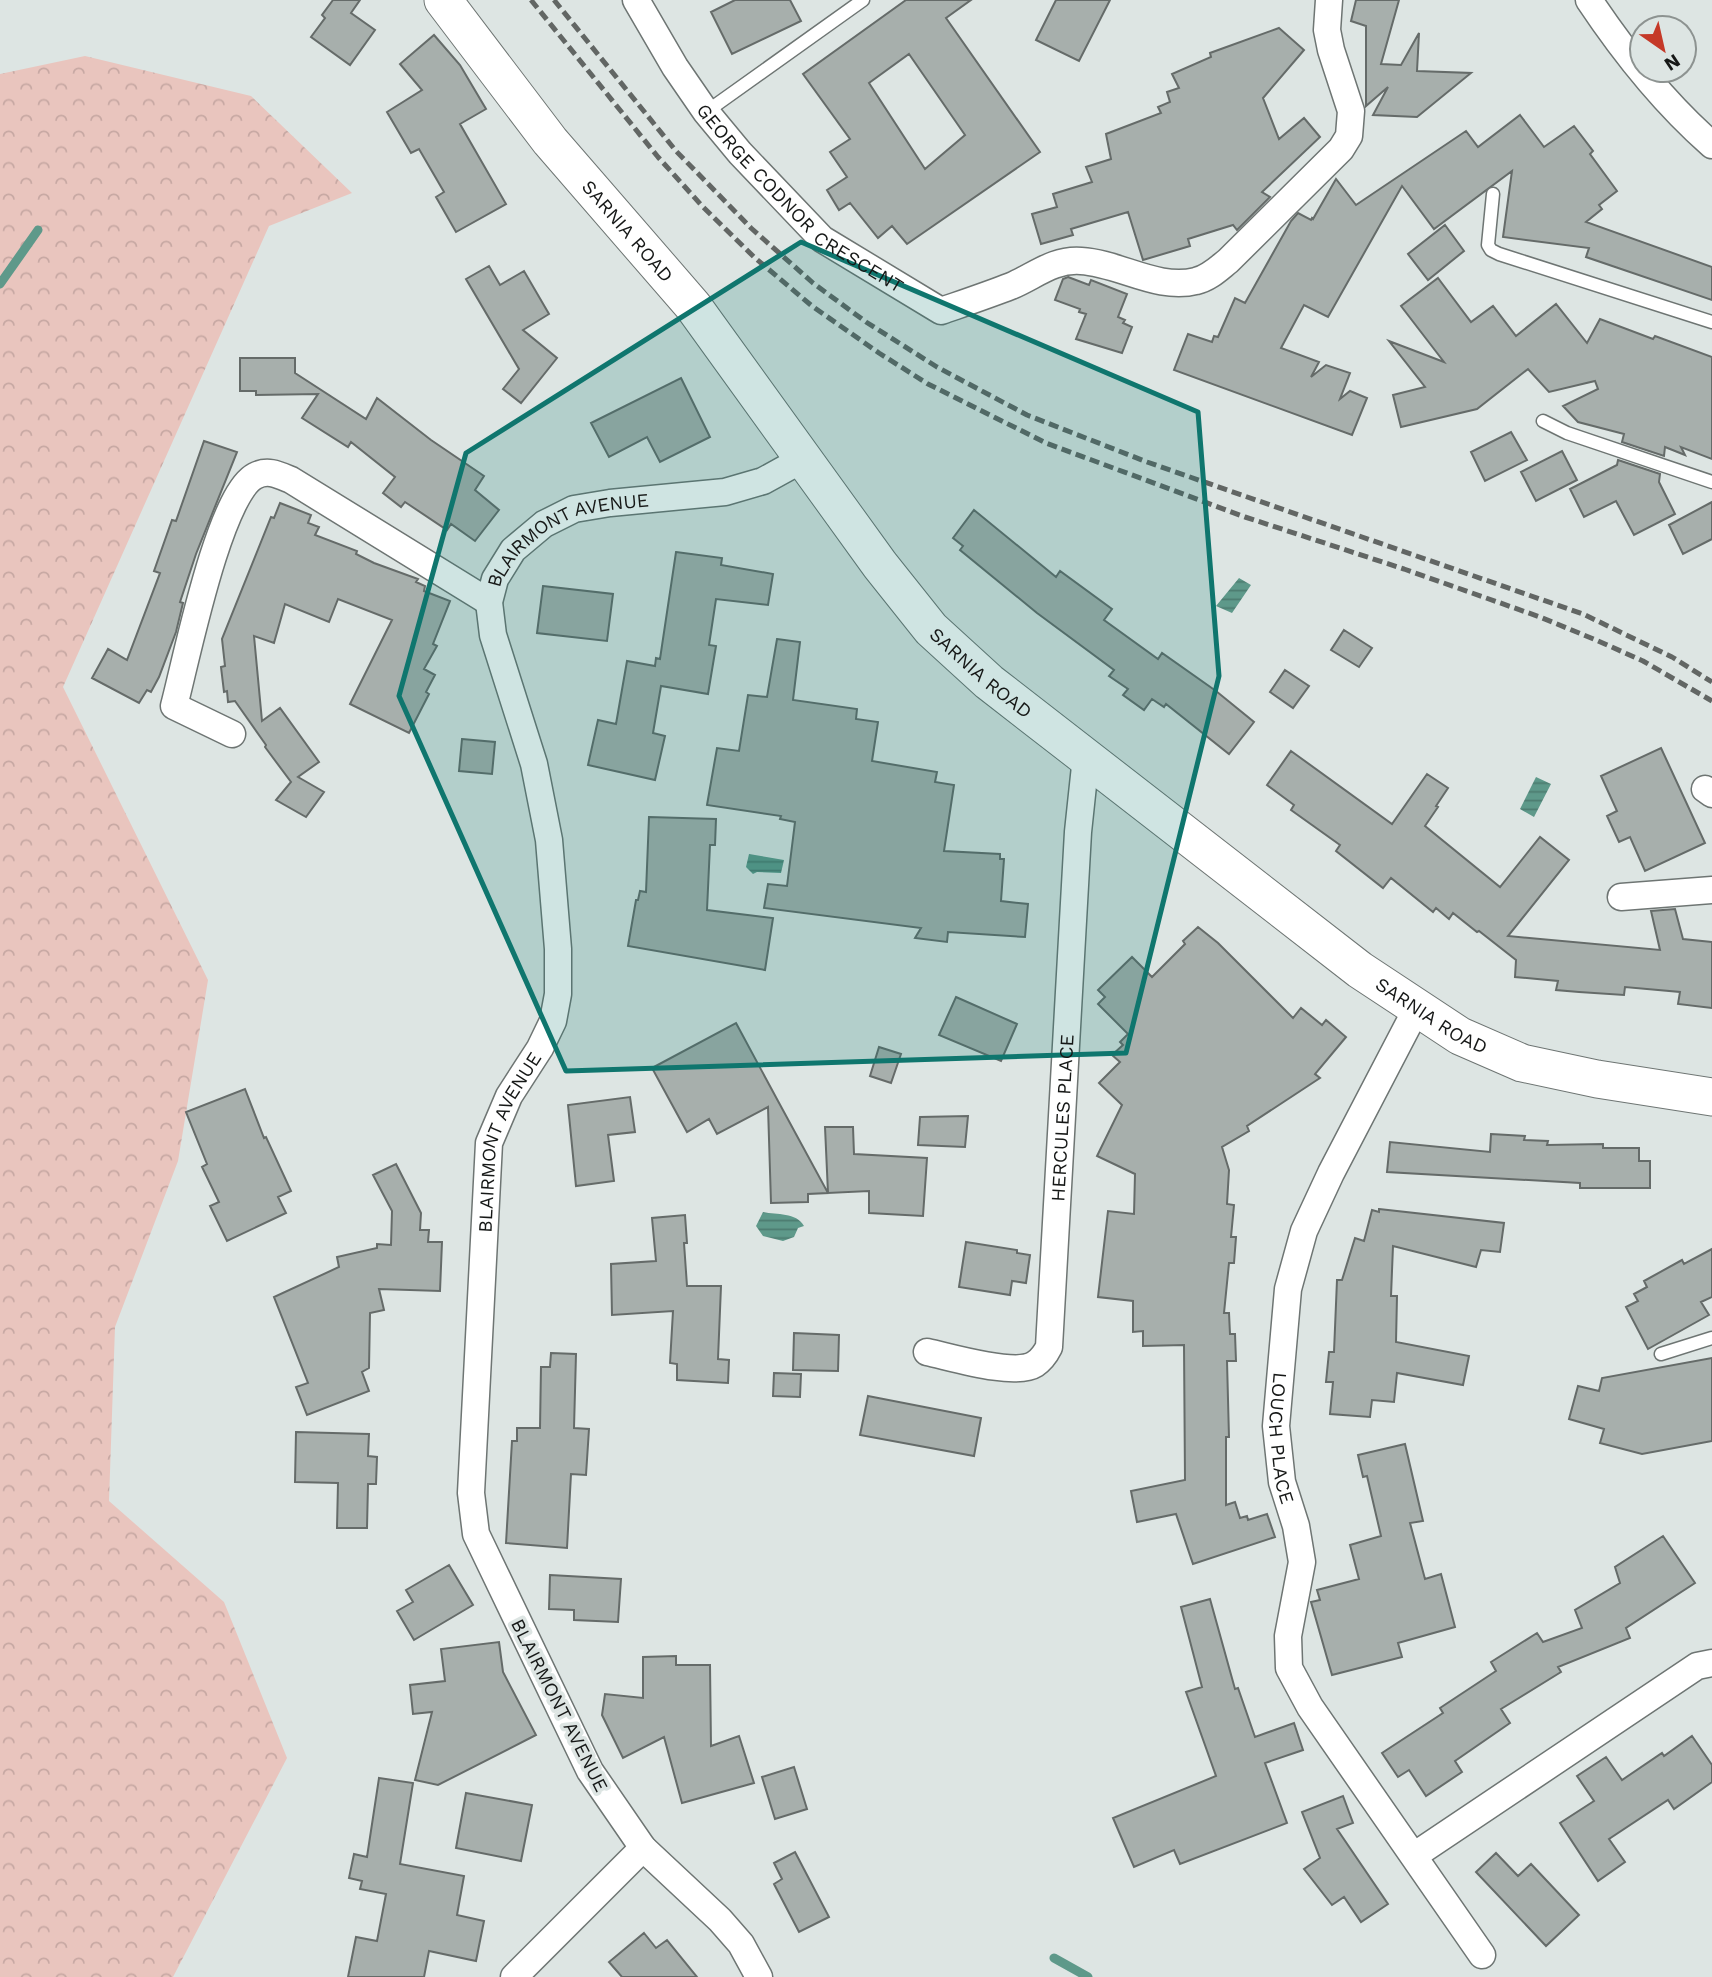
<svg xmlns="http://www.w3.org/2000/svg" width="1712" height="1977" font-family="'Work Sans',sans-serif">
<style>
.forest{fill:url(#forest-crowns)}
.water{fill:url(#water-rules)}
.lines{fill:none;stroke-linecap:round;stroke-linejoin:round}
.stream{stroke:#5e998a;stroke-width:9}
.building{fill:#a7afac;stroke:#656b69;stroke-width:2;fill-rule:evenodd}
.lane-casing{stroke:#6e7573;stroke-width:15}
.street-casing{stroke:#6e7573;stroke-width:29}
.secondary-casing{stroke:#6e7573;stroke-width:39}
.lane{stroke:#fff;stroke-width:12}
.street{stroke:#fff;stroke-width:26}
.secondary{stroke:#fff;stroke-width:37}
.rail{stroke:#626664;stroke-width:5;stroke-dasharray:10 5;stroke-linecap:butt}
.marked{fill:#0f766e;fill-opacity:0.2;stroke:#0f766e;stroke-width:5;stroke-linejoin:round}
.labels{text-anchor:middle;stroke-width:7;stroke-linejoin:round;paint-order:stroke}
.street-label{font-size:19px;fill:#161817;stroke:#dde5e3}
</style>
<defs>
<pattern id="forest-crowns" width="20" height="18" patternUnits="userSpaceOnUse" patternTransform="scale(1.75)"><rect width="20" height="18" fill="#e9c5be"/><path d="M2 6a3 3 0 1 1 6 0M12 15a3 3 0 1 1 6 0" fill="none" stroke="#c7a8a3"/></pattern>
<pattern id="water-rules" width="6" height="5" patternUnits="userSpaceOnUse" patternTransform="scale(1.75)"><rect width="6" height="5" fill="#5e998a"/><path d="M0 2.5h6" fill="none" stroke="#4d7c70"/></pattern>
</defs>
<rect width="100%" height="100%" fill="#dde5e3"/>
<!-- forest -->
<path class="forest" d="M 85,56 L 251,96 L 352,193 L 269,226 L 63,687 L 208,980 L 178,1161 L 115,1327 L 109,1501 L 224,1602 L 287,1758 L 173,1977 L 0,1977 L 0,74 Z"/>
<!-- water -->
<path class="water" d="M 1239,578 L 1251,585 L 1232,613 L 1216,606 Z
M 1536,777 L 1551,784 L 1534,817 L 1520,809 Z
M 749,854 L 784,860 L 781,873 L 757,872 L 753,874 L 746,867 Z
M 763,1212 C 777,1215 796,1212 804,1226 L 798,1228 L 794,1237 L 783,1241 L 763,1236 L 756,1226 Z"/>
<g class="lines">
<!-- stream -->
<path class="stream" d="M 0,284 L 38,230
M 1054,1958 L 1088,1977"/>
</g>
<!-- building -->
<path class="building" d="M 333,0 L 360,0 L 351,13 L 375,30 L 350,65 L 311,37 L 325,18 L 322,15 Z
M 735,0 L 790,0 L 801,21 L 732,54 L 711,12 Z
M 906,0 L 971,0 L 946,18 L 1040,152 L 907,244 L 892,226 L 878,238 L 850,203 L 839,210 L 827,190 L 847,177 L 830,152 L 850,139 L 803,74 ZM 909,54 L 965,135 L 925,169 L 869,83 Z
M 1056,0 L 1110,0 L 1079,61 L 1036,40 Z
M 1356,0 L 1399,0 L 1381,64 L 1401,65 L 1419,33 L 1417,71 L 1471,73 L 1417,117 L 1373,115 L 1388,87 L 1366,106 L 1366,26 L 1351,21 Z
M 1279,28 L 1304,50 L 1263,98 L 1279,139 L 1304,118 L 1320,137 L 1262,192 L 1270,197 L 1237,230 L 1233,225 L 1188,239 L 1190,246 L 1143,260 L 1128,212 L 1071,229 L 1073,235 L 1041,244 L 1032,214 L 1057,207 L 1053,194 L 1092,182 L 1086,167 L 1111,159 L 1106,134 L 1161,113 L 1158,107 L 1170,102 L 1167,92 L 1179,88 L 1172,74 L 1211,57 L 1210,53 Z
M 434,35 L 460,65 L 486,109 L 460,124 L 506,204 L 456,232 L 436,197 L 444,192 L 419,149 L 411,153 L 387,112 L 422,90 L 400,64 Z
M 1520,115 L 1544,147 L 1574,126 L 1593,151 L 1590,154 L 1617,191 L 1599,205 L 1602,209 L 1586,222 L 1712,267 L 1712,300 L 1586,257 L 1589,248 L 1503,237 L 1512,171 L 1434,229 L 1402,186 L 1328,317 L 1304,305 L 1281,348 L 1319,362 L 1311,377 L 1326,365 L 1350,373 L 1340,399 L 1350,391 L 1367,398 L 1352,435 L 1174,370 L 1188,334 L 1212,342 L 1214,336 L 1218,337 L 1235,298 L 1245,303 L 1291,221 L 1298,213 L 1311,220 L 1312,218 L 1313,219 L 1336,179 L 1356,205 L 1466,131 L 1478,147 Z
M 1445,225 L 1464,251 L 1428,280 L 1408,254 Z
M 489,266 L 500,285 L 524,271 L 549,314 L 523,330 L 557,358 L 521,403 L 503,389 L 519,369 L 466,279 Z
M 1068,277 L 1089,285 L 1091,280 L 1127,294 L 1118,317 L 1125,320 L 1123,323 L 1132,327 L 1122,353 L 1076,339 L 1086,314 L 1079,312 L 1080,309 L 1055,300 L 1063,279 Z
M 1438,278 L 1471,322 L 1493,306 L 1516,336 L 1556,304 L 1587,343 L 1600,319 L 1653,339 L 1655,336 L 1712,357 L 1712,459 L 1681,447 L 1685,455 L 1665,447 L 1664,456 L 1622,442 L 1624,434 L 1578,422 L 1563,406 L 1598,389 L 1595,381 L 1549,392 L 1528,369 L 1477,409 L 1401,427 L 1393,395 L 1425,387 L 1389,341 L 1444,362 L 1401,306 Z
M 240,358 L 295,358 L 295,373 L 366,419 L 377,398 L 431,440 L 484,476 L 475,490 L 499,510 L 475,541 L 451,524 L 447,530 L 405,502 L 401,507 L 383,493 L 395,477 L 351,442 L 348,447 L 302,418 L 318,394 L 256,395 L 256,391 L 240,391 Z
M 681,378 L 710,437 L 660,462 L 647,437 L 609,457 L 591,423 Z
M 1511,432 L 1527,460 L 1485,481 L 1471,452 Z
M 204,441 L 237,452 L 196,554 L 180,602 L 183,603 L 176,632 L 159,677 L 151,692 L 147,690 L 139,703 L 92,678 L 108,649 L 127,660 L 160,573 L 154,571 L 172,520 L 176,521 Z
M 1562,451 L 1577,480 L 1536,501 L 1521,472 Z
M 1618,460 L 1660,474 L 1659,482 L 1675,514 L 1634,535 L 1616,501 L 1584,517 L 1570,489 L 1617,465 Z
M 1712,502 L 1712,539 L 1683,554 L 1669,525 Z
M 280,503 L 311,515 L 308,523 L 319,527 L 315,535 L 357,551 L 356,554 L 374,563 L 418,579 L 416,582 L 425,586 L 424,591 L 450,601 L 433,644 L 437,646 L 424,669 L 435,675 L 426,692 L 429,694 L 409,733 L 350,704 L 392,620 L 338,599 L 329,622 L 285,604 L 274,643 L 254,636 L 262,721 L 280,708 L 319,762 L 298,777 L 324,792 L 306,817 L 276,800 L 291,782 L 265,747 L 266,745 L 235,701 L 228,702 L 227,691 L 224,692 L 221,667 L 225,666 L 222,639 L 271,517 L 274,518 Z
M 974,510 L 1056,577 L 1060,571 L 1112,609 L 1104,620 L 1158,659 L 1162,653 L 1216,691 L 1254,722 L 1229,754 L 1166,704 L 1164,707 L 1152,699 L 1144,710 L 1123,695 L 1128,689 L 1109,676 L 1114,670 L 1037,613 L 960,550 L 963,546 L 953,538 Z
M 676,552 L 722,558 L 721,565 L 773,574 L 768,605 L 716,599 L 709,645 L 716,646 L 708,694 L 661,686 L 653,733 L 665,736 L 655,780 L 588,765 L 598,720 L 616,724 L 627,661 L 655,666 L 656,658 L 660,659 Z
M 543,586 L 613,594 L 607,641 L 537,633 Z
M 1344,630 L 1372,648 L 1359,667 L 1331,650 Z
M 777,639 L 800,642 L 793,700 L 857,709 L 856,719 L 878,722 L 872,761 L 937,772 L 935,782 L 954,785 L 944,851 L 1000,854 L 1000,859 L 1004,859 L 1001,901 L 1028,904 L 1025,937 L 948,932 L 947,942 L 915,938 L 921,928 L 764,908 L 768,884 L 787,886 L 795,822 L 780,819 L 781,816 L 707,805 L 717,748 L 739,751 L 748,695 L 767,697 Z
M 1285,670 L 1309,686 L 1293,708 L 1270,692 Z
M 462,739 L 495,742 L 492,774 L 459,771 Z
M 1661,748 L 1705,843 L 1645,871 L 1630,837 L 1619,842 L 1607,816 L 1617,811 L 1601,776 Z
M 1291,751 L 1392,824 L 1427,774 L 1448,788 L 1436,806 L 1438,807 L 1425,826 L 1500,887 L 1540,837 L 1569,860 L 1508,936 L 1660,950 L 1651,911 L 1675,909 L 1683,939 L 1712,942 L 1712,1008 L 1678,1004 L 1680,992 L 1625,987 L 1624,995 L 1579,992 L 1556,990 L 1558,981 L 1515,977 L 1516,960 L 1479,931 L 1477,932 L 1453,913 L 1449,919 L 1436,908 L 1433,912 L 1391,878 L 1383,888 L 1336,851 L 1340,845 L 1291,810 L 1294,805 L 1267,785 Z
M 649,817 L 716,819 L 715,845 L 710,845 L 707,910 L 773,918 L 765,970 L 628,946 L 636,900 L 638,900 L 640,891 L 646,892 Z
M 1198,927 L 1218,943 L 1293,1018 L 1301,1008 L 1322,1025 L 1326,1020 L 1346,1037 L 1315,1074 L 1320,1078 L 1247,1126 L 1249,1131 L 1222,1147 L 1229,1170 L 1227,1204 L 1234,1205 L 1231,1237 L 1236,1237 L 1234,1263 L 1229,1263 L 1224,1313 L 1229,1313 L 1230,1334 L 1235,1334 L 1236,1361 L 1227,1361 L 1229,1437 L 1226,1437 L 1226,1505 L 1235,1502 L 1240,1518 L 1247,1516 L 1248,1520 L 1267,1514 L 1275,1537 L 1193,1564 L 1176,1514 L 1137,1522 L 1131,1491 L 1185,1480 L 1184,1345 L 1143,1346 L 1143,1331 L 1133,1332 L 1133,1301 L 1098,1297 L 1108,1211 L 1134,1214 L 1135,1174 L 1097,1156 L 1122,1105 L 1099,1083 L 1120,1062 L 1112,1055 L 1123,1045 L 1120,1042 L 1128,1034 L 1098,1004 L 1105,997 L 1098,990 L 1132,957 L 1152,977 L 1185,944 L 1183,941 Z
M 956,997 L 1017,1024 L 1001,1061 L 939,1035 Z
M 736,1023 L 778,1101 L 828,1193 L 808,1194 L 808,1202 L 771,1203 L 768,1107 L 717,1134 L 709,1119 L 687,1132 L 652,1068 Z
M 879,1047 L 901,1054 L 891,1083 L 870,1076 Z
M 245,1089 L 264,1138 L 266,1137 L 291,1191 L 278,1197 L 286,1213 L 227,1241 L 210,1206 L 219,1202 L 202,1167 L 207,1164 L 186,1112 Z
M 630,1097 L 635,1132 L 608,1135 L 614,1181 L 576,1186 L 568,1105 Z
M 968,1116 L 965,1147 L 918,1145 L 920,1117 Z
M 825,1127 L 853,1127 L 854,1154 L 927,1158 L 923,1216 L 869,1213 L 869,1191 L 828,1193 Z
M 1491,1134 L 1525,1136 L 1524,1140 L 1548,1141 L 1547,1145 L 1603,1144 L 1603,1148 L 1639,1148 L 1639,1161 L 1650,1161 L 1650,1188 L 1580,1188 L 1580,1183 L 1387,1172 L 1390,1142 L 1490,1152 Z
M 396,1164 L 421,1213 L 420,1230 L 429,1230 L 428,1242 L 442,1242 L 440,1291 L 379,1289 L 384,1310 L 370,1313 L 369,1368 L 362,1372 L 369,1391 L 307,1415 L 296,1387 L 308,1383 L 274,1297 L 339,1267 L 337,1257 L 377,1248 L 377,1244 L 391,1245 L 392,1211 L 373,1175 Z
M 1379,1209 L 1504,1223 L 1500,1252 L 1481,1250 L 1476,1267 L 1393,1246 L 1391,1296 L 1397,1296 L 1396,1342 L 1469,1356 L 1463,1385 L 1397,1373 L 1394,1402 L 1372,1400 L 1370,1417 L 1330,1414 L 1333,1382 L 1326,1382 L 1329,1352 L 1334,1352 L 1337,1280 L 1342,1280 L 1355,1238 L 1364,1241 L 1372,1210 L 1379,1212 Z
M 685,1215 L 687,1243 L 684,1243 L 687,1286 L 721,1286 L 718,1359 L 729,1360 L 728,1383 L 677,1380 L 677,1364 L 670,1363 L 673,1311 L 612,1315 L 611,1264 L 656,1261 L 652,1218 Z
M 966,1242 L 1017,1250 L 1017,1253 L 1030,1255 L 1026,1283 L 1012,1281 L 1010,1295 L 959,1287 Z
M 1712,1249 L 1712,1297 L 1701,1302 L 1709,1315 L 1648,1349 L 1626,1307 L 1638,1301 L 1634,1294 L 1647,1287 L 1644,1281 L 1682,1260 L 1684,1264 Z
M 794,1333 L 839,1335 L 838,1371 L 793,1370 Z
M 551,1353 L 576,1354 L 574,1428 L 589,1429 L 586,1475 L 571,1474 L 567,1548 L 506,1543 L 512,1441 L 517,1441 L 517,1428 L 540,1428 L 541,1367 L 550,1367 Z
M 1712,1358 L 1712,1441 L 1642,1454 L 1600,1443 L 1604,1429 L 1569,1419 L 1578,1386 L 1599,1391 L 1602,1378 Z
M 774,1373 L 801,1374 L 800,1397 L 773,1396 Z
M 868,1396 L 981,1418 L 974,1456 L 860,1435 Z
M 296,1432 L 369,1434 L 368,1456 L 377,1457 L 376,1484 L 368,1484 L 367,1528 L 337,1528 L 338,1483 L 295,1482 Z
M 1405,1444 L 1423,1521 L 1410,1523 L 1425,1579 L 1441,1574 L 1455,1627 L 1398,1643 L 1402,1657 L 1332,1675 L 1311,1602 L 1320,1600 L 1317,1590 L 1359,1579 L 1350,1545 L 1381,1536 L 1367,1476 L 1363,1477 L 1358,1455 Z
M 1663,1536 L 1695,1583 L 1626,1628 L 1630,1638 L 1558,1667 L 1561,1672 L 1501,1709 L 1510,1723 L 1455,1761 L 1462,1772 L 1426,1796 L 1409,1770 L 1398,1777 L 1382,1753 L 1443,1713 L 1440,1708 L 1496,1671 L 1491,1662 L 1537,1633 L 1543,1642 L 1582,1628 L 1575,1610 L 1620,1583 L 1615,1567 Z
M 449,1565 L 473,1605 L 414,1640 L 397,1611 L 413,1602 L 406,1590 Z
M 550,1575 L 621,1579 L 618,1622 L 574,1620 L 574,1610 L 549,1609 Z
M 1210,1599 L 1235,1689 L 1238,1688 L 1255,1737 L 1294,1723 L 1303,1750 L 1265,1763 L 1287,1823 L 1180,1864 L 1174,1850 L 1134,1867 L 1113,1818 L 1216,1776 L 1186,1692 L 1202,1687 L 1181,1607 Z
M 499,1642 L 503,1672 L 536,1735 L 438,1785 L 415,1780 L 432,1712 L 413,1714 L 410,1685 L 445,1681 L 441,1649 Z
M 676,1656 L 676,1665 L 710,1665 L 711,1746 L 739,1736 L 754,1783 L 682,1803 L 664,1737 L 623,1758 L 602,1715 L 605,1694 L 643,1698 L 643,1657 Z
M 1692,1736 L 1712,1765 L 1712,1782 L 1674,1809 L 1668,1800 L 1609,1839 L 1625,1862 L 1598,1881 L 1560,1823 L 1594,1801 L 1577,1776 L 1606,1757 L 1622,1780 L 1662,1753 L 1664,1756 Z
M 794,1767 L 807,1809 L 775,1819 L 762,1777 Z
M 379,1778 L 413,1783 L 400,1864 L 464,1876 L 457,1915 L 484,1921 L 476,1961 L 429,1951 L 424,1977 L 348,1977 L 356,1937 L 377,1941 L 386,1894 L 360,1889 L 362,1881 L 349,1878 L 354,1854 L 367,1857 Z
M 466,1793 L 532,1805 L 521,1861 L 456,1848 Z
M 1343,1796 L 1353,1823 L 1337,1829 L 1388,1904 L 1361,1922 L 1344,1897 L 1332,1905 L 1304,1869 L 1320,1858 L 1302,1812 Z
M 795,1852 L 829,1917 L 799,1932 L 774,1884 L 782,1879 L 774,1863 Z
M 1496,1853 L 1518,1876 L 1531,1864 L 1579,1915 L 1546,1946 L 1476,1872 Z
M 644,1933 L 656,1948 L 667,1940 L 697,1977 L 622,1977 L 609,1962 Z"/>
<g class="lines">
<defs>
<path id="lane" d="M 706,112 L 863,0
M 1493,194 L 1488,245 L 1491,250 L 1499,254 L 1712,322
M 1543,421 L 1567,433 L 1712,482
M 1661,1354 L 1712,1338"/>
<g id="street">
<path id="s1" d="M 636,0 L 675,67 L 706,112 L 740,153 L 822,239 L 941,311 C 964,303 988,295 1011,286 C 1035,276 1053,259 1081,261 C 1119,263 1158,291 1196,281 C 1209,278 1218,269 1228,261 L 1341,149 L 1349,136 L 1351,111 L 1331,50 L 1327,30 L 1329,0"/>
<path d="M 1589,0 C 1625,54 1663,102 1712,145"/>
<path d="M 232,734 L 174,706 C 186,661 219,495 255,476 C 268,469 279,475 291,480 L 489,602"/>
<path d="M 1705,789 L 1712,794"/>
<path d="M 1621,897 L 1712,890"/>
<path id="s2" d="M 1417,1008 L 1331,1173 L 1304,1231 L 1288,1289 L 1276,1426 L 1282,1482 L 1296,1526 L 1302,1562 L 1288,1636 L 1289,1668 L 1310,1707 L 1482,1955"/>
<path id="s3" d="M 927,1352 C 951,1357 1015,1377 1035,1364 C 1041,1360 1046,1353 1049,1347 L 1078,832 L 1086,757"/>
<path d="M 1415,1855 L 1697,1666 L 1712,1663"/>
<path d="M 514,1977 L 643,1848"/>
<path id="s4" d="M 759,1977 L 741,1944 L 720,1920 L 643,1848 L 590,1771 L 476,1534 L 471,1493 L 489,1143 L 509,1096 L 540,1048 L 553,1021 L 558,994 L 558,949 L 549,840 L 534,764 L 493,635 L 489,602 L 495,579 L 513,550 L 544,524 L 574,509 L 610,503 L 725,492 L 763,481 L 803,459"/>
</g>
<g id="secondary">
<path id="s5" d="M 443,0 L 550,141 L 693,306 L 880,565 L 931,629 L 989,682 L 1360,970 L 1460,1036 L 1522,1063 L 1597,1079 L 1712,1097"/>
</g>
</defs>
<!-- lane casing -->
<use href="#lane" class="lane-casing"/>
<!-- street casing -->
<use href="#street" class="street-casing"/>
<!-- secondary casing -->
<use href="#secondary" class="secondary-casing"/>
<!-- lane -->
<use href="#lane" class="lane"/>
<!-- street -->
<use href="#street" class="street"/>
<!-- secondary -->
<use href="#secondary" class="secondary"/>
<!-- rail -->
<path class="rail" d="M 531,0 L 658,157 L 703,207 L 754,257 L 812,306 L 879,353 L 928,384 L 1046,443 L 1245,517 L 1404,569 L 1540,617 L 1596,640 L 1643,661 L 1712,701
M 554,0 L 676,151 L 751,228 L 813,283 L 866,322 L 937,367 L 1027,415 L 1147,462 L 1583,614 L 1672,657 L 1712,682"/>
</g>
<!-- marked area -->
<path class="marked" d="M 801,242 L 1198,412 L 1219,676 L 1126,1053 L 566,1071 L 399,696 L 466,453 Z"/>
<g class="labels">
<!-- street labels -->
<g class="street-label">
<text dy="7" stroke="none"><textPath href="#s1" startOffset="261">GEORGE CODNOR CRESCENT</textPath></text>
<text dy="7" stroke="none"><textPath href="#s5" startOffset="296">SARNIA ROAD</textPath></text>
<text dy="7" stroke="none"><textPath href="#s4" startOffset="1601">BLAIRMONT AVENUE</textPath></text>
<text dy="7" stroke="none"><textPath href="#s5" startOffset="863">SARNIA ROAD</textPath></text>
<text dy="7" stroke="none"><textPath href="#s5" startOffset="1430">SARNIA ROAD</textPath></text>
<text dy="7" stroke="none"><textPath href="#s3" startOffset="362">HERCULES PLACE</textPath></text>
<text dy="7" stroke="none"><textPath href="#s4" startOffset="929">BLAIRMONT AVENUE</textPath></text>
<text dy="7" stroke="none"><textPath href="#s2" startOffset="460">LOUCH PLACE</textPath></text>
<text transform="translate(560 1705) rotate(63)" y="7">BLAIRMONT AVENUE</text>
</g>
</g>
<!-- north arrow -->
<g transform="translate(1663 49) rotate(146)"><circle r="33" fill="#dde5e3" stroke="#8d9391" stroke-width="2"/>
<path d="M0-5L12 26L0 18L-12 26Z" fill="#c53928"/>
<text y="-10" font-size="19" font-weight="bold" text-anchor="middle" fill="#161817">N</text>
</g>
</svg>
